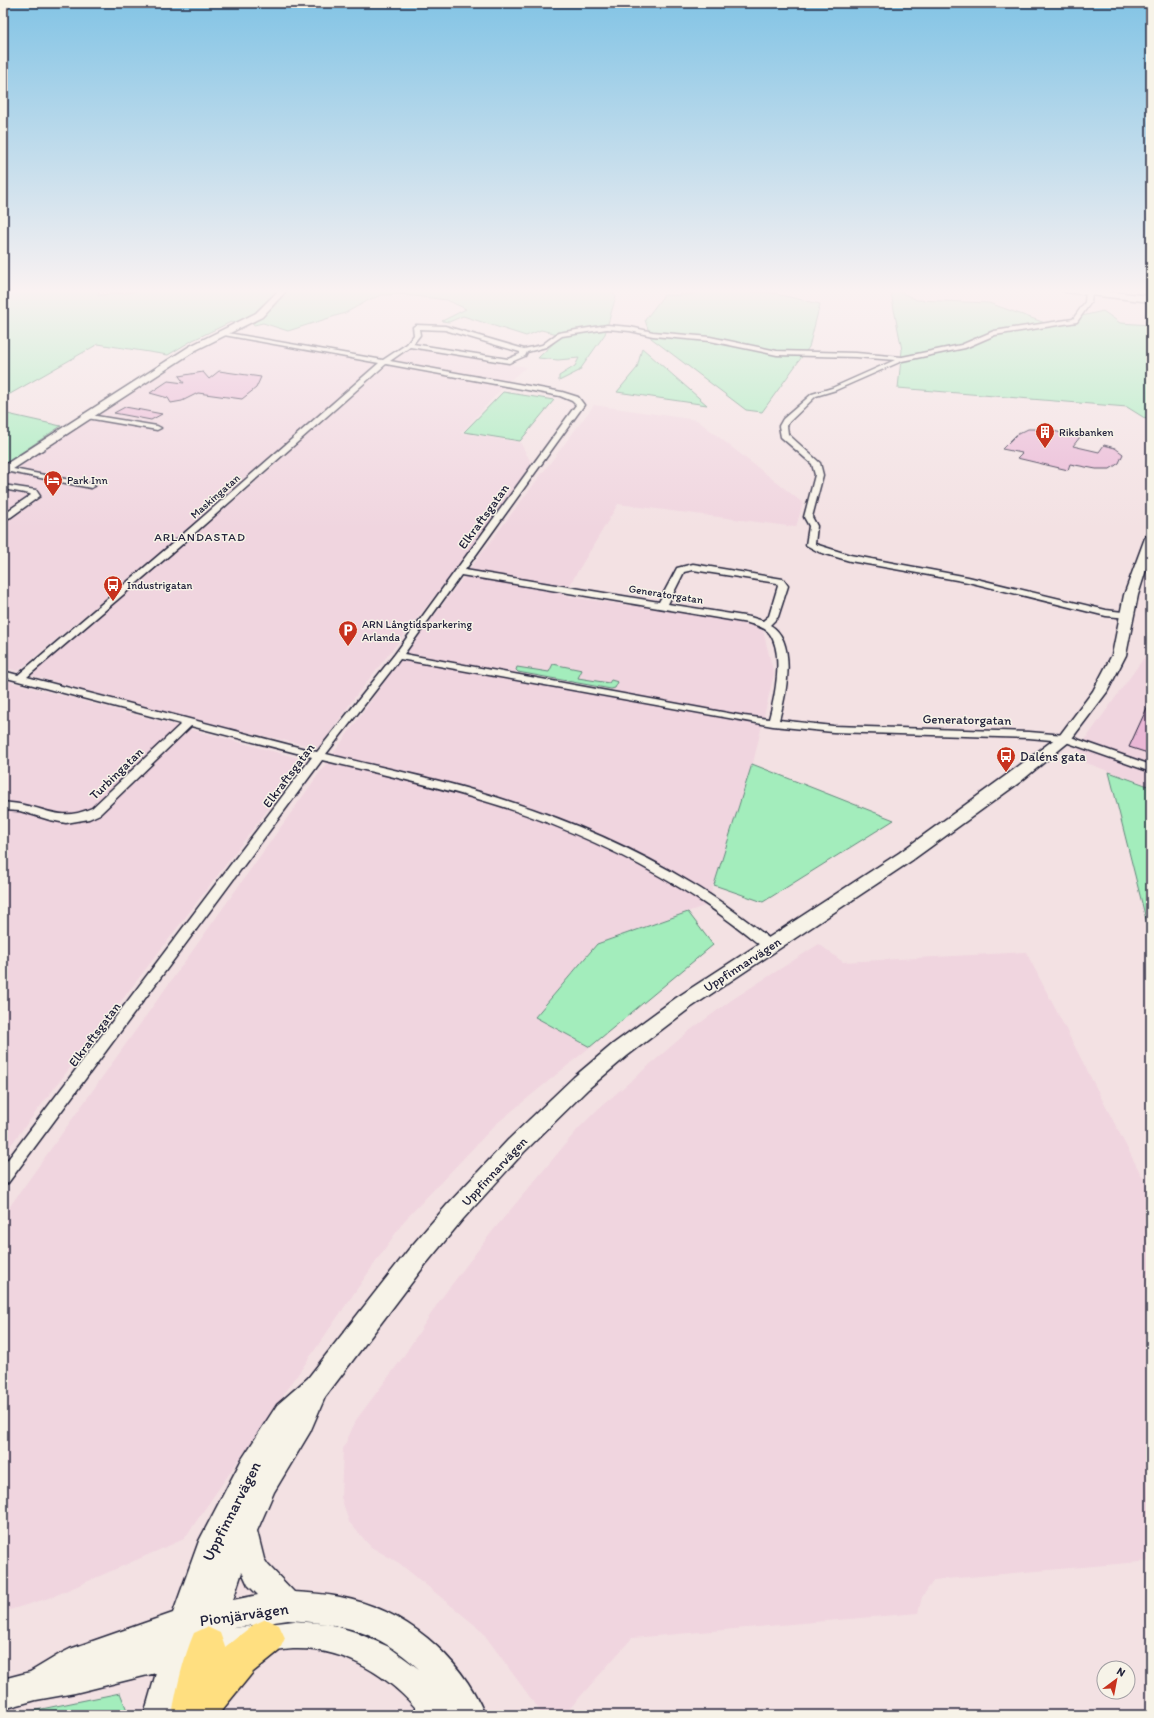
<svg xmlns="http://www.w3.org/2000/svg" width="1154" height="1718" font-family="Itim,sans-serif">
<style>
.built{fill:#f0d5df}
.green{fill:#a3edbc;stroke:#62887c}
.building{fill:#eab8d6;stroke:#22223b}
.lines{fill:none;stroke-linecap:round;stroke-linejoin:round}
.street-casing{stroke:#22223b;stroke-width:3}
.secondary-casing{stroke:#22223b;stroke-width:3}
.highway-casing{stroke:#22223b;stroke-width:3}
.street{fill:#f7f3e8;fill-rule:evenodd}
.secondary{fill:#f7f3e8;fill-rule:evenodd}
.highway{fill:#ffdf80;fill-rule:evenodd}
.labels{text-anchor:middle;stroke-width:3;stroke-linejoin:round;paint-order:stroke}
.far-poi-label{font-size:11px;fill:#22223b;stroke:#f7f3e8;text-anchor:start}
.far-street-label{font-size:11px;fill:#22223b;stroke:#f7f3e8}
.far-neighbourhood-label{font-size:12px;letter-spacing:1px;fill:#22223b;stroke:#f7f3e8}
.street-label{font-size:13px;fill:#22223b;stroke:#f7f3e8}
.poi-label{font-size:13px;fill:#22223b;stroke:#f7f3e8;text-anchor:start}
.near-street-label{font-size:16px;fill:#22223b;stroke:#f7f3e8}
</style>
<rect width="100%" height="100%" fill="#f3e1e3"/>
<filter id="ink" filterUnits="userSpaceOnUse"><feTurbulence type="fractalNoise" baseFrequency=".025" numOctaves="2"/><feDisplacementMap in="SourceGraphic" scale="8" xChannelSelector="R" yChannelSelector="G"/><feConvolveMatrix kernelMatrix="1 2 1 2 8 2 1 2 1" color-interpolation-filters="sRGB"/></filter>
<g filter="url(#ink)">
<!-- built -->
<path class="built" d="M 224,336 L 377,363 L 177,538 L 18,671 L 3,667 L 3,477 L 197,349 Z
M 410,347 L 526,367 L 508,382 L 461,433 L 520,442 L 534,468 L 495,514 L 455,570 L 355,697 L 319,748 L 192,720 L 30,675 L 243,493 L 389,362 Z
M 594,405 L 697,420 L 803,503 L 796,527 L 618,504 L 563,596 L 744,621 L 763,631 L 774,674 L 750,776 L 707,905 L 597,944 L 535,1017 L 590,1047 L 496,1124 L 404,1221 L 184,1539 L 52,1597 L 3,1612 L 3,1216 L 393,670 Z
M 1151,648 L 1151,786 L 1072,758 Z
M 3,680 L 306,760 L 3,1155 Z
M 819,944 L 843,962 L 1026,952 L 1151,1194 L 1151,1561 L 934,1580 L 922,1597 L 918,1613 L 632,1638 L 564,1715 L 543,1715 L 481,1630 L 399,1563 L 371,1547 L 349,1522 L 341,1497 L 343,1449 L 356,1420 L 401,1360 L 440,1300 L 491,1233 L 578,1129 L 597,1110 L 689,1031 L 733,999 Z"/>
<!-- green -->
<path class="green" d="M 3,289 L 99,289 L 98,295 L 127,293 L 146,289 L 279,289 L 248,319 L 234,324 L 231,322 L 193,340 L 168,355 L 98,344 L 3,398 Z
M 289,289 L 609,289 L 616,296 L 605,334 L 579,371 L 559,381 L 559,376 L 575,366 L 579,358 L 558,360 L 538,358 L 562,335 L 541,330 L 526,336 L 463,316 L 449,322 L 442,321 L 466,309 L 447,300 L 398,294 L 382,295 L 371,299 L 345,313 L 288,331 L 263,323 L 254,325 L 252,324 L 265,314 Z
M 702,289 L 726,289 L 730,290 L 772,293 L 820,304 L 809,347 L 762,412 L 746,410 L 651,338 L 645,320 L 664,295 L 691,295 Z
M 890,289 L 894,289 L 917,300 L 989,303 L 1048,324 L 1103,311 L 1120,323 L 1151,325 L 1151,422 L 1127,407 L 898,388 L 902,350 Z
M 642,348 L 707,405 L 617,392 L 637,368 Z
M 503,392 L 554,400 L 520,441 L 464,432 Z
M 3,413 L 61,426 L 3,465 Z
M 553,664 L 582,670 L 578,678 L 609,683 L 611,680 L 618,682 L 615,688 L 611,689 L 518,672 L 516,670 L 517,667 L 549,672 Z
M 752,764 L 894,820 L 763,902 L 714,885 Z
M 1109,772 L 1151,787 L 1151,939 Z
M 688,912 L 713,945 L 590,1047 L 535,1017 L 597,944 Z
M 120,1693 L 129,1715 L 12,1715 Z"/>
<!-- building -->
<path class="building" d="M 219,371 L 261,377 L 256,388 L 242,399 L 198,393 L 182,401 L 171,403 L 168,398 L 150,393 L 168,381 L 184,383 L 179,376 L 203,372 L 209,379 Z
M 125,407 L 136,409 L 162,414 L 151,420 L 114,413 Z
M 1028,429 L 1044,429 L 1080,437 L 1073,446 L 1099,452 L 1104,445 L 1115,448 L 1123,454 L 1119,463 L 1110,469 L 1096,469 L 1070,464 L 1068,470 L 1017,458 L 1022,453 L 1002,449 L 1016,435 Z
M 1151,699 L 1151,754 L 1129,747 Z"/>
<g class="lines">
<defs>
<path id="street" d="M 1089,290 L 1092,292 L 1091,302 L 1077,322 L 995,335 L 965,348 L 902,361 L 836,390 L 816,396 L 789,422 L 787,426 L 788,434 L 820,463 L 823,475 L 812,517 L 817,526 L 815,544 L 850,555 L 968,577 L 1106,610 L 1131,613 L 1133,615 L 1131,617 L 1128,618 L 1106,616 L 968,582 L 850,561 L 819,552 L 806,545 L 809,526 L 804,517 L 815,475 L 812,464 L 781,437 L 779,426 L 783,419 L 812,394 L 832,388 L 895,360 L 856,357 L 777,355 L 710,341 L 653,336 L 630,331 L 607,329 L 562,336 L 546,347 L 527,352 L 525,356 L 509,363 L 410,347 L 390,361 L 562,392 L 578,397 L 584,405 L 465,570 L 659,602 L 677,568 L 693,564 L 783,579 L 788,586 L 778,617 L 770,625 C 798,641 786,695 779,720 L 833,726 L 1029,732 L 1065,735 L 1151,765 L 1151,772 L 1063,741 L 1029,738 L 833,732 L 773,726 L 400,659 L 326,754 C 387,769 449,781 508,801 C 571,821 635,849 691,883 C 720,900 748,921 775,943 L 776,946 L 775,949 L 770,951 L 765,949 C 739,928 712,907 682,889 C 626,855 563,826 501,806 C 442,787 381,774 322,760 L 8,1183 L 3,1185 L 3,1166 L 312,757 L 191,726 L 100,814 L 89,819 L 66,823 L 50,820 L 20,811 L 3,810 L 3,802 C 8,803 14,803 19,804 C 49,809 60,822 92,808 L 181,724 L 3,677 L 3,671 L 18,675 L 173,543 L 379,363 L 224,335 L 221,333 L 222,332 L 383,360 L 407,344 L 414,335 L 413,327 L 416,325 L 445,326 L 524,349 L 542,345 L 558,333 L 607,325 L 630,327 L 653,332 L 710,337 L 777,351 L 856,353 L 902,357 L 961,345 L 994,331 L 1073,319 L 1085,302 L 1086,292 ZM 419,329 L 445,330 L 520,352 L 520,354 L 508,359 L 413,344 L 420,335 ZM 386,364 L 560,396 L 572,401 L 576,405 L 395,654 L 317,752 L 27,677 L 179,547 ZM 693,570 L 777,583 L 778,586 L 769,616 L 763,621 L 750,617 L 668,604 L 684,572 ZM 461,575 L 748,623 C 755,625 765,627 770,634 C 784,654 775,697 769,719 L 744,716 L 404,654 Z
M 84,414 L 157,426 L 161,428 L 157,430 L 87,418 L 84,418 Z
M 3,467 L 91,484 L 95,486 L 91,488 L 5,471 L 3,471 Z
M 3,485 L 36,490 L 40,496 L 11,517 L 3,520 L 3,514 L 31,495 L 30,494 L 3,489 Z"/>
<path id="secondary" d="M 280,289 L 288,289 L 262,317 L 196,350 L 7,473 L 3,474 L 3,466 L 190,346 L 256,313 Z
M 1061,289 L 1084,289 L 1151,296 L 1151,302 L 1065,292 Z
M 1151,534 L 1151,554 L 1138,595 L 1126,655 L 1107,692 L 1070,741 L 1020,782 L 911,861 L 690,1008 L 627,1056 L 588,1089 L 524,1152 L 463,1219 L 425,1265 L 325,1397 L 310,1432 L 274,1492 L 257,1531 L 264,1559 L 268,1565 L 294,1592 C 310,1593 325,1594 340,1597 C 404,1609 460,1655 485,1715 L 422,1715 C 390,1676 345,1647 293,1649 C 280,1650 267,1653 254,1654 C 231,1657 209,1660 187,1665 L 174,1715 L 144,1715 L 156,1673 L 75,1693 L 36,1700 L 3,1709 L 3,1679 L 30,1672 L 60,1654 L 70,1649 L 173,1613 L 199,1541 L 242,1459 L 277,1405 L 308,1378 L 409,1249 L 447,1205 L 508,1140 L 574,1077 L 613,1044 L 676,998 L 899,853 L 1008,774 L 1060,735 L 1093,691 L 1112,655 L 1124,595 L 1145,538 L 1147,535 ZM 242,1572 L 248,1585 L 258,1595 L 233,1600 ZM 288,1620 C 345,1624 376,1630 419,1669 L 389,1647 L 355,1632 L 329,1624 L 294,1621 L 233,1628 Z"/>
<path id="highway" d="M 266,1619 L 279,1625 L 285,1638 L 279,1651 L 253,1672 L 218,1715 L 172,1715 C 177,1687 183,1659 194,1633 L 207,1627 L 220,1633 L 225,1647 L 253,1625 Z"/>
</defs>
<!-- street casing -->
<use href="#street" class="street-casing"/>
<!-- secondary casing -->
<use href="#secondary" class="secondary-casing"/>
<!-- highway casing -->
<use href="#highway" class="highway-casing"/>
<!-- street -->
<use href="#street" class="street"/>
<!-- secondary -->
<use href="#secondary" class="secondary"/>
<!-- highway -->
<use href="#highway" class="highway"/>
</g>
</g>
<!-- sky -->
<linearGradient id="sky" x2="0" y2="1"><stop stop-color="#83c4e5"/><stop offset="0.55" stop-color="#faf2f2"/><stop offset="1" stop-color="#faf2f2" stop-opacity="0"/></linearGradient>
<rect width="1154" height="529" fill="url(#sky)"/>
<!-- icons -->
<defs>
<symbol id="building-pin" viewBox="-11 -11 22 30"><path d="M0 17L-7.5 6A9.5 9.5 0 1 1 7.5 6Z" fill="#c8321e" stroke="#f7f3e8"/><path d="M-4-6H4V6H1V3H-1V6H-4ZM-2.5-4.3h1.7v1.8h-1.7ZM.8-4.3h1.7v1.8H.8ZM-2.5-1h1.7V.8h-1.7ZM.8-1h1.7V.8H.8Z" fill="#fff"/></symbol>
<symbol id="hotel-pin" viewBox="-11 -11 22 30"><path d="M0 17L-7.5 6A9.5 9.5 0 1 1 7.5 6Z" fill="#c8321e" stroke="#f7f3e8"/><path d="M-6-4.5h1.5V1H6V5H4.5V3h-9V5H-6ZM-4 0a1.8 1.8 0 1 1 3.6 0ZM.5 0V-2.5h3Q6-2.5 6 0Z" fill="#fff"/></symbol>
<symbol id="bus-pin" viewBox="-11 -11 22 30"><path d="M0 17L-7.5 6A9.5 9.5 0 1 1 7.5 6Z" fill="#c8321e" stroke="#f7f3e8"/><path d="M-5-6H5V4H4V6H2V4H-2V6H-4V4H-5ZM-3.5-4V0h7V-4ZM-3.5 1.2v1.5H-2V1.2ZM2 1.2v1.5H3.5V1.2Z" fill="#fff"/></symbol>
<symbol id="parking-pin" viewBox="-11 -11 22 30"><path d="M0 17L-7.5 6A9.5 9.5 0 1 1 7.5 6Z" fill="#c8321e" stroke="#f7f3e8"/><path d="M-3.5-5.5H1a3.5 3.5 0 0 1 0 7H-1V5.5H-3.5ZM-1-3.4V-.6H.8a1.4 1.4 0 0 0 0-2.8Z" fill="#fff"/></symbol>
</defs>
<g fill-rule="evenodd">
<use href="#building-pin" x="1034" y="421" width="22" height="30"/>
<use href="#hotel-pin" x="42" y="469" width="22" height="30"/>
<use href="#bus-pin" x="102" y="574" width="22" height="30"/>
<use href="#parking-pin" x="337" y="619" width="22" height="30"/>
<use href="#bus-pin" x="995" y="745" width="22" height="30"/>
</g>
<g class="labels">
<!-- far-poi labels -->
<g class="far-poi-label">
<text x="1059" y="436">Riksbanken</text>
<text x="67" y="484">Park Inn</text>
<text x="127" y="589">Industrigatan</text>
<text x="362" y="628">ARN Långtidsparkering<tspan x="362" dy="13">Arlanda</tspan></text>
</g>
<!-- far-street labels -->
<g class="far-street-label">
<text transform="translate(215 496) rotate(-41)" y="4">Maskingatan</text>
<text transform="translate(666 594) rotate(9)" y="4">Generatorgatan</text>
</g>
<!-- far-neighbourhood labels -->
<g class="far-neighbourhood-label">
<text x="200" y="541">ARLANDASTAD</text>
</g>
<!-- street labels -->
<g class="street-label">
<text transform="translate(483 516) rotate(-54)" y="5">Elkraftsgatan</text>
<text transform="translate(967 719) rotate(1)" y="5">Generatorgatan</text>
<text transform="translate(116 773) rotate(-44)" y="5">Turbingatan</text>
<text transform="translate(288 775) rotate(-53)" y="5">Elkraftsgatan</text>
<text transform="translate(742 964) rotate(-33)" y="5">Uppfinnarvägen</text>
<text transform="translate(94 1034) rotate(-53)" y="5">Elkraftsgatan</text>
<text transform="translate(494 1171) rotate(-47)" y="5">Uppfinnarvägen</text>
</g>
<!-- poi labels -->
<g class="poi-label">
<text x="1020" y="761">Daléns gata</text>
</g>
<!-- near-street labels -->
<g class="near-street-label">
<text transform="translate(231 1511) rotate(-63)" y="6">Uppfinnarvägen</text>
<text transform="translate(244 1614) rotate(-8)" y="6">Pionjärvägen</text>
</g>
</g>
<!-- margin -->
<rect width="1154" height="1718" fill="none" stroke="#f7f3e8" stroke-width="16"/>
<rect x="8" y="8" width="1138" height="1702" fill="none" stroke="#22223b" stroke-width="1.5" filter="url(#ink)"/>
<!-- north arrow -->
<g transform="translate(1116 1680) rotate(32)"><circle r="19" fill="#f7f3e8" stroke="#a29fa3"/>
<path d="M0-3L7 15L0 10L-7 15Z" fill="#c8321e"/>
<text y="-6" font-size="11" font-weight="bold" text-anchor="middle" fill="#22223b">N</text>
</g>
</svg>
